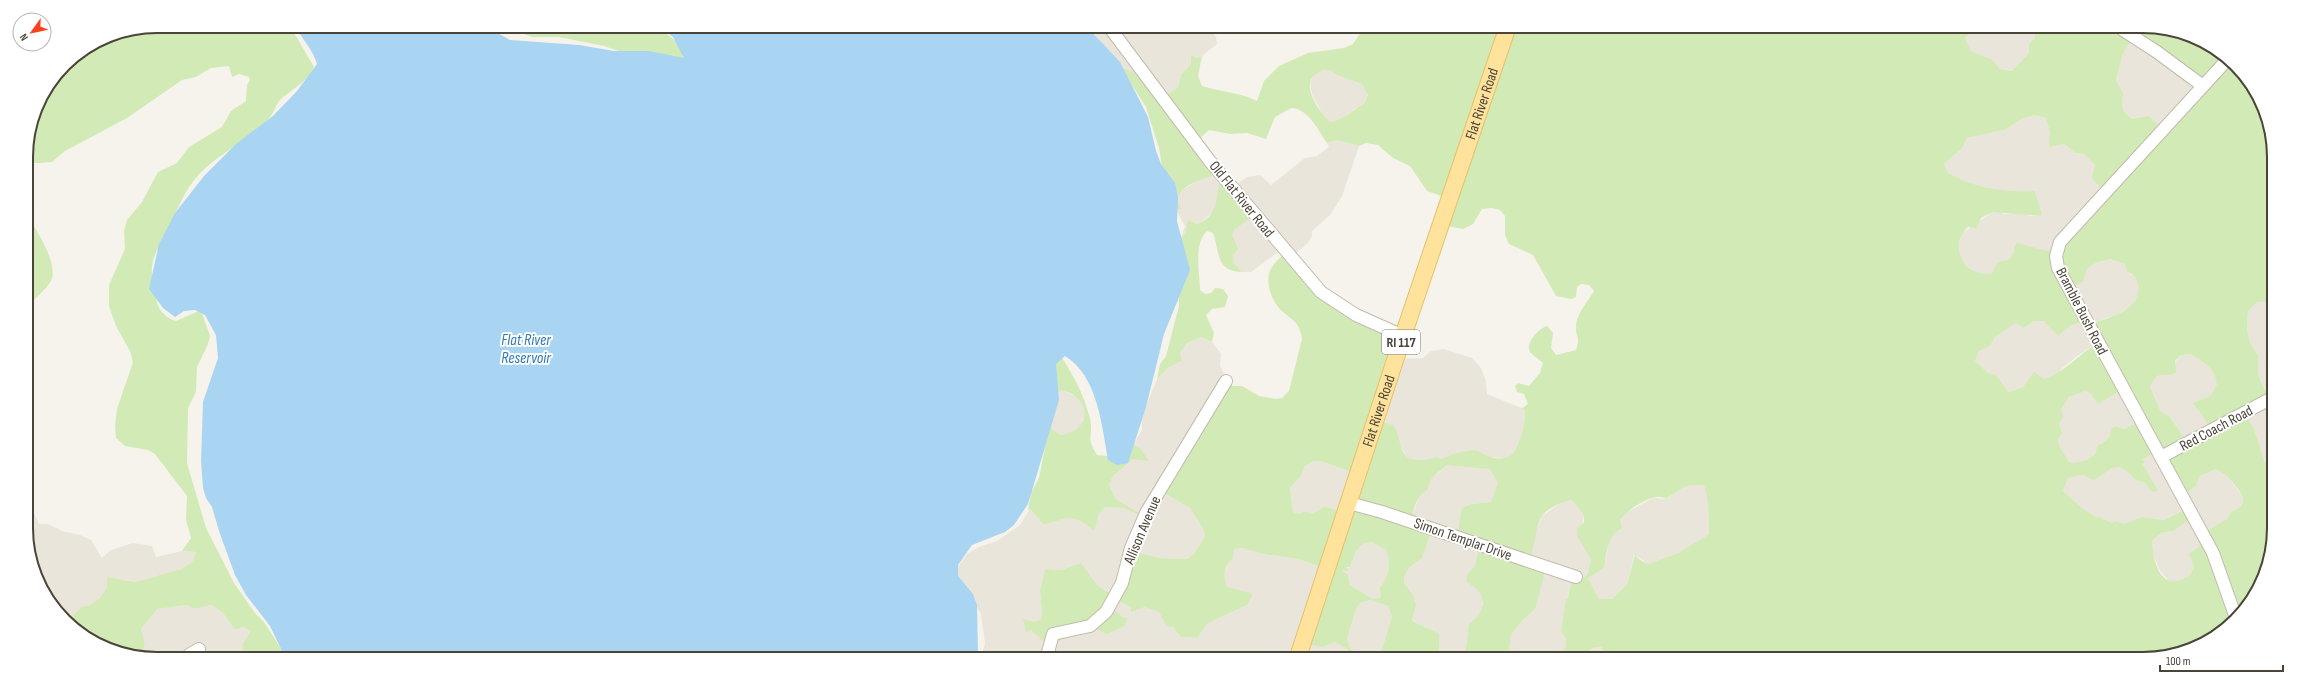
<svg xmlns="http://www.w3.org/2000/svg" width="2300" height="685" font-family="'Sofia Sans Condensed',sans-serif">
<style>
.residential{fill:#eae5da}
.green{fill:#d2eab5;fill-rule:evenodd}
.water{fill:#a9d4f2}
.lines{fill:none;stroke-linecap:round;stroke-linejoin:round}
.minor-casing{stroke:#c2bbae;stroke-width:14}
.major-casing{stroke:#e6c16a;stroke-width:18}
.minor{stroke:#fff;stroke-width:12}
.major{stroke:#ffe39c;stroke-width:16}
.labels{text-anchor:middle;stroke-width:4;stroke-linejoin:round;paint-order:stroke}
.shield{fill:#fff;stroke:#817c74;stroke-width:1}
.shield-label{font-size:14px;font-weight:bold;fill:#4b4439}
.street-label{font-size:15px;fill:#4b4439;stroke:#fff}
.water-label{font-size:16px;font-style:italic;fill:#2e7ab2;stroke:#fff}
.rim{fill:none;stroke:#4b4439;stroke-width:2}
</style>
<rect width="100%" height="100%" fill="#f6f3ec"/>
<!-- residential -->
<path class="residential" d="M 1090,28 L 1211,28 L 1216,37 L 1217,44 L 1202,56 L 1196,58 L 1191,55 L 1191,64 L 1181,75 L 1178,87 L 1162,98 L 1121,68 Z
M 1972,30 L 2035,30 L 2035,38 L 2029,44 L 2029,53 L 2012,71 L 2000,69 L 1993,60 L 1971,51 L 1965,38 Z
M 2133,37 L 2200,84 L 2164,129 L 2133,119 L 2123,110 L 2122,99 L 2124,95 L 2116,80 L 2123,53 Z
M 1323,70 L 1330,70 L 1337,75 L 1362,84 L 1368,94 L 1364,104 L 1353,110 L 1342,119 L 1331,122 L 1324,117 L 1312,94 L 1310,83 L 1314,75 Z
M 2034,115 L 2046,118 L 2050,133 L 2075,153 L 2084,154 L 2095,165 L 2095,170 L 2105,193 L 2053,252 L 2034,250 L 2014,253 L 2010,259 L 1997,262 L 1992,273 L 1982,275 L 1973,271 L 1961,260 L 1958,247 L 1962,233 L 1993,212 L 1998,211 L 2004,214 L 2018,213 L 2030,216 L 2041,216 L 2042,214 L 2035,191 L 2006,192 L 1973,186 L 1948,173 L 1944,164 L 1963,147 L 1967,138 L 2004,130 L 2022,119 Z
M 1338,140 L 1359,146 L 1342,196 L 1330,215 L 1312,231 L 1312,236 L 1308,243 L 1292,256 L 1282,249 L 1251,272 L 1242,272 L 1233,262 L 1232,235 L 1235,229 L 1232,187 L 1247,177 L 1260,175 L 1271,185 L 1305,158 L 1317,156 L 1329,147 L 1327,143 Z
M 1220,173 L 1217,204 L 1213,212 L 1201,222 L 1196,224 L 1181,238 L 1185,226 L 1176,210 L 1177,198 L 1180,192 L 1201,178 Z
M 2110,259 L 2125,264 L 2127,272 L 2134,276 L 2138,282 L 2139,296 L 2134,305 L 2118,314 L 2088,325 L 2097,343 L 2080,354 L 2062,368 L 2058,374 L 2044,379 L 2034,373 L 2023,387 L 2009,392 L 1995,374 L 1988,373 L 1975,361 L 1979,351 L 1990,346 L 1995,337 L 2016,323 L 2023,328 L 2034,321 L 2044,321 L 2058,335 L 2070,326 L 2085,321 L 2069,291 L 2089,265 Z
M 2267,300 L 2271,301 L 2270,466 L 2265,463 L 2254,429 L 2245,414 L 2269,399 L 2258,375 L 2258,356 L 2250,342 L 2247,329 L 2248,311 L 2257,302 Z
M 1201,337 L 1212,342 L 1221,354 L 1220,366 L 1227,378 L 1159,490 L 1190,508 L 1203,528 L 1205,536 L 1194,554 L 1187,559 L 1159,558 L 1111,594 L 1098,586 L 1081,563 L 1061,570 L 1045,569 L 1040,590 L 1042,614 L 1040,620 L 1026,631 L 1031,630 L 1042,638 L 1128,618 L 1123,617 L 1110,606 L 1113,599 L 1131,607 L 1144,607 L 1160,612 L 1167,624 L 1173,627 L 1181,637 L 1197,638 L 1208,623 L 1247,605 L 1248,594 L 1227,587 L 1224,581 L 1224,575 L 1234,549 L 1243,548 L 1262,554 L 1298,559 L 1324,568 L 1323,647 L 1335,642 L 1346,648 L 1353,657 L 982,656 L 985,643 L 981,614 L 957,575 L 956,569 L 968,553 L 981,546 L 997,541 L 1020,525 L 1030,509 L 1044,525 L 1069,516 L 1083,520 L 1094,530 L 1099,514 L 1105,507 L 1124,508 L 1142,515 L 1116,499 L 1109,485 L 1113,476 L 1133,459 L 1139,459 L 1133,445 L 1142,430 L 1142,416 L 1157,379 L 1168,368 L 1182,361 L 1180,353 L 1187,343 Z
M 1444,349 L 1472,358 L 1481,368 L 1486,381 L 1487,394 L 1524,409 L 1525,422 L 1518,448 L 1512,456 L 1505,458 L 1489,457 L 1474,450 L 1450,455 L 1441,459 L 1413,461 L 1406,456 L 1398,442 L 1398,434 L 1376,420 L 1395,359 L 1423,358 L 1431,351 Z
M 2189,354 L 2209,365 L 2217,378 L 2218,385 L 2210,396 L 2194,403 L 2206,421 L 2209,430 L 2188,443 L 2169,416 L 2161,412 L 2150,387 L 2154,379 L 2160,375 L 2167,373 L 2181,355 Z
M 1062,390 L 1076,396 L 1084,407 L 1086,414 L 1080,428 L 1071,434 L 1061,435 L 1049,427 L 1052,394 Z
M 2121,390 L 2139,422 L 2124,429 L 2115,426 L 2108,439 L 2097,446 L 2097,450 L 2091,458 L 2080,463 L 2070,463 L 2060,447 L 2058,440 L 2062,433 L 2059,423 L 2061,410 L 2069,397 L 2079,391 L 2085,391 L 2091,394 Z
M 2157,451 L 2196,486 L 2200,476 L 2216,469 L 2227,476 L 2243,497 L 2243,503 L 2239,508 L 2231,512 L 2227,519 L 2202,534 L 2205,542 L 2189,576 L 2173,582 L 2168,580 L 2160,571 L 2152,552 L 2152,541 L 2161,533 L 2173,531 L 2186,509 L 2164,520 L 2142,517 L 2124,524 L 2116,521 L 2112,523 L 2100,517 L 2098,518 L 2082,508 L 2063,491 L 2068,478 L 2083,475 L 2096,477 L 2112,468 L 2120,467 L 2130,474 L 2135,480 L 2145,483 L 2152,491 L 2157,491 L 2146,471 L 2142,460 Z
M 1314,461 L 1321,461 L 1354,473 L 1344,512 L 1324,508 L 1312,514 L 1305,511 L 1299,514 L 1293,512 L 1290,488 L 1301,476 L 1305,466 Z
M 1455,464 L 1491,469 L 1498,483 L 1492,502 L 1472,504 L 1479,545 L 1475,566 L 1468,573 L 1483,597 L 1482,609 L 1478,617 L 1469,624 L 1465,654 L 1462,657 L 1448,657 L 1439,650 L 1439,633 L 1420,625 L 1412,619 L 1413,595 L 1404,583 L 1404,577 L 1409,568 L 1420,560 L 1411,521 L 1419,496 L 1422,492 L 1428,490 L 1429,480 L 1432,476 L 1440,472 L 1447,465 Z
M 1704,485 L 1708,503 L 1709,534 L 1678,553 L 1648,564 L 1635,555 L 1634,556 L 1627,584 L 1612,599 L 1599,599 L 1588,578 L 1604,568 L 1610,538 L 1624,514 L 1653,498 L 1667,499 L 1686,486 Z
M 1572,500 L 1584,516 L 1578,538 L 1591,560 L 1588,573 L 1583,578 L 1572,577 L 1561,631 L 1566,639 L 1566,647 L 1555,658 L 1513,657 L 1509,652 L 1511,635 L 1522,621 L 1535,609 L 1530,561 L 1535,535 L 1542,516 L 1564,501 Z
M 28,507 L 33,511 L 39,524 L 48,524 L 62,531 L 80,535 L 91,540 L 102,558 L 111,550 L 133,543 L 152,546 L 156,557 L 182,551 L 196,552 L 192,562 L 181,569 L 135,582 L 107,577 L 107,587 L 100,598 L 90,605 L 81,607 L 67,622 L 40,586 L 28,554 Z
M 1372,542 L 1386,550 L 1390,560 L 1385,582 L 1380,589 L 1382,597 L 1373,599 L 1350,585 L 1348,575 L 1342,570 L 1350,567 L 1356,551 L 1364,543 Z
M 1370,600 L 1388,606 L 1392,616 L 1382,649 L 1379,654 L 1370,656 L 1351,650 L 1347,639 L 1356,609 L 1360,603 Z
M 187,605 L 194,609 L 212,605 L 223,613 L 235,630 L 243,627 L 252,631 L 242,645 L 244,655 L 131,655 L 135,654 L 145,645 L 141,629 L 153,612 L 157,609 Z
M 1601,647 L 1610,658 L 1582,658 L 1593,648 Z"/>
<!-- green -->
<path class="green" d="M 157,26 L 290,26 L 314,67 C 307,82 294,88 282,98 C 276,103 275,110 271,116 C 268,121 262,125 258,129 C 240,144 217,156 200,173 C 182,192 175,217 163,239 C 158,248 153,256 152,267 C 151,274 153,281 154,288 C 156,304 160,316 176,321 L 201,310 L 210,336 L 208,344 L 197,367 L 196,392 L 188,408 L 187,463 L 206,528 L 234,583 L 255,613 L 264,622 L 285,655 L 244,655 L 242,645 L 251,631 L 243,627 L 235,630 L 223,613 L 212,605 L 194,609 L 187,605 L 157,609 L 141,629 L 145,645 L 143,649 L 135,654 L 123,655 L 67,622 L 81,607 L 90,605 L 100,598 L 107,587 L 107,577 L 135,582 L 181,569 L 192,562 L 196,552 L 182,551 L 191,538 L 186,520 L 187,496 L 155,454 L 148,450 L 125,446 L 116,438 L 115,426 L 117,409 L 133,362 L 130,351 L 116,326 L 109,306 L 109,285 L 125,249 L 124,231 L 127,220 L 142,202 L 158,172 L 177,163 L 189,147 L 222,127 L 231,111 L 246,101 L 247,85 L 250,80 L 249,77 L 239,74 L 232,77 L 229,66 L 211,68 L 196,77 L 182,80 L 127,118 L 65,151 L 52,162 L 40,163 L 33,163 L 30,160 L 26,162 L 26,148 L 36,107 L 64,64 L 107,36 Z
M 501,27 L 659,27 L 681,46 L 691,62 L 654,63 L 604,46 L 559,37 L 533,37 Z
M 1363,29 L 1972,30 L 1965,38 L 1971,51 L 1993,60 L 2000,69 L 2012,71 L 2029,53 L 2029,44 L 2035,38 L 2035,30 L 2177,30 L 2236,64 L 2260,99 L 2272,132 L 2271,301 L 2257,302 L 2248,311 L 2247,329 L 2250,342 L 2258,356 L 2258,375 L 2269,399 L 2245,414 L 2254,429 L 2265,463 L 2270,466 L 2270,562 L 2252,601 L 2223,632 L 2185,652 L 2152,659 L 1610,658 L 1601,647 L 1593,648 L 1582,658 L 1555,658 L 1566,647 L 1566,639 L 1561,631 L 1566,600 L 1568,598 L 1572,577 L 1583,578 L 1588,573 L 1591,560 L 1578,538 L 1577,529 L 1584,522 L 1584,516 L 1572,500 C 1563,501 1548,508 1542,516 C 1537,522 1533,551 1530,561 L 1546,568 L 1535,609 L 1522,621 L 1511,635 L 1509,652 L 1513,657 L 1462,657 L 1465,654 L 1469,624 C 1488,610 1488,592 1466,582 L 1468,573 L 1475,566 L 1479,545 L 1457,537 L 1462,508 L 1472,504 L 1491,502 L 1498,483 L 1490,469 L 1447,465 C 1437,475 1430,474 1428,490 C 1416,494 1414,510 1411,521 L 1431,532 L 1422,558 L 1409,568 L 1404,577 L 1404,583 L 1413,595 L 1416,605 L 1412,620 L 1420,625 L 1439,633 L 1439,650 L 1448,657 L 1353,657 L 1346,648 L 1335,642 L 1323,647 L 1302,643 L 1324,568 L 1298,559 L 1262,554 L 1243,548 L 1234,549 L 1233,558 C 1225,564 1222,578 1227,587 L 1251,593 L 1252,596 L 1247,605 L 1208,623 L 1197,638 L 1181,637 L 1173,627 L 1167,626 L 1159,612 L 1144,607 L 1131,612 L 1131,607 L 1113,599 L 1110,606 L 1123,617 L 1128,618 L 1124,626 L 1107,634 L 1089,626 L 1049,646 L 1031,630 L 1026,632 L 1023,619 L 1035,622 L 1040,620 L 1042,614 L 1040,590 L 1045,569 L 1061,570 L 1081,563 L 1098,586 L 1111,594 L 1130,551 L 1159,558 L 1187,559 L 1194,554 L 1205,536 L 1203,528 L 1190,508 L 1159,490 L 1226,386 L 1242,386 L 1259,396 L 1276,399 L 1282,398 L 1289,391 L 1302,339 C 1299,322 1295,322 1283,312 C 1272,303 1263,280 1272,267 C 1275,262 1281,257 1285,253 L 1319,291 L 1398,335 L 1377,420 C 1381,422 1388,423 1392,425 C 1404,433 1394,461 1420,460 C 1426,460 1429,460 1435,457 L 1441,459 C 1450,454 1463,451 1474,450 C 1478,450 1484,455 1488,456 C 1508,463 1516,455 1521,436 C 1524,427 1526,419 1524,409 L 1521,409 L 1528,404 L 1524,394 L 1517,392 L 1515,386 L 1518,383 L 1529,386 L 1540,373 L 1543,363 C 1539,359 1533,356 1530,352 C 1525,343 1539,328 1547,326 L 1553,333 L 1551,348 L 1556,355 L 1576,350 C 1581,336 1575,336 1576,325 C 1577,313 1589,300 1594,291 L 1589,285 L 1581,284 L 1577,287 L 1576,297 L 1571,299 L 1556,296 L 1533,255 L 1509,244 L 1505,235 L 1505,216 L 1500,210 L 1492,208 L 1482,209 L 1473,224 L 1463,229 L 1441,225 L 1447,198 L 1427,191 L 1410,166 L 1393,158 L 1378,145 L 1366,143 L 1359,146 L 1338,140 L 1327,143 C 1318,130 1308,108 1291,108 L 1275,117 L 1266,139 L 1247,133 L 1230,134 L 1209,130 L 1197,141 L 1253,216 L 1235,229 L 1232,235 L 1238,249 L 1233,255 L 1233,262 L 1242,272 C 1215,271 1220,252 1213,233 L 1207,231 C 1193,244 1200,272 1200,290 L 1205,294 L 1211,293 L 1215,288 L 1223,289 L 1228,296 L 1225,307 L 1212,309 L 1206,315 L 1214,333 L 1212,342 L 1201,337 L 1187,343 L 1180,353 L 1182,361 L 1168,368 L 1157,379 L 1160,364 L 1166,356 L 1179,306 L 1180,239 L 1186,233 L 1188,220 L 1196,224 C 1219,218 1217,194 1220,174 C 1205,178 1185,182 1177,198 L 1181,209 L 1177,209 L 1163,172 L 1159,148 L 1146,107 L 1121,68 C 1138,71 1151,86 1162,98 L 1178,87 L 1181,75 L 1191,64 L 1191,55 L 1196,58 L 1202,56 L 1198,76 L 1202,86 C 1220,92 1240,92 1257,101 L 1264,81 L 1279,66 L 1308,53 L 1344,48 L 1353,44 ZM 2133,37 L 2200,90 L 2162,129 L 2149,116 L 2132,119 L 2123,110 L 2122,99 L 2124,95 L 2116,80 L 2123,53 ZM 1323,70 L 1330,70 L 1337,75 L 1362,84 L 1368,95 L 1364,104 C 1352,110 1345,119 1331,122 C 1322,116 1308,95 1310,83 C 1311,76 1318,73 1323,70 ZM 2034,115 L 2046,118 L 2050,133 L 2049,147 L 2064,144 L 2075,153 L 2084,154 L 2095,165 L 2092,178 L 2105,193 L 2053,252 C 2040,250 2030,246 2017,243 L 2014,247 L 2014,253 L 2010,259 L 1997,262 L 1992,273 C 1965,279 1947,246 1968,227 L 1977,228 L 1981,218 L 1993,212 L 2041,216 L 2042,214 L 2035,191 C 2001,192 1978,189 1948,173 L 1944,164 L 1963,147 L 1967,138 L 2004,130 L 2022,119 ZM 2110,259 L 2125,264 L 2127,272 C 2133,273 2137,278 2138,285 C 2142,311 2108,318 2088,325 L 2097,343 C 2079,355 2063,373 2044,379 L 2034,372 L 2023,387 L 2009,392 L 1995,374 L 1988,373 L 1975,361 L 1979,351 L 1990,346 L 1995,337 L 2016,323 L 2023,328 L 2034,321 L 2044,321 L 2058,336 L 2070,326 L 2085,321 L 2069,289 L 2084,281 C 2084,264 2096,263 2110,259 ZM 2189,354 C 2203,361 2216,368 2217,385 L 2210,396 L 2193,403 L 2206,421 L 2209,430 L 2188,443 L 2169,416 L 2161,412 L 2150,387 C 2159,368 2163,379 2176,373 L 2175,361 L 2181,355 ZM 2121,390 L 2139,422 L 2124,429 L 2115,426 L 2111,429 C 2111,439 2105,441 2097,446 C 2097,459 2081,463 2070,463 L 2060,447 L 2058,440 L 2062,433 L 2059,423 L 2063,417 L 2061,410 L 2069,397 L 2085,391 L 2091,394 L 2098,404 ZM 2157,451 L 2182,495 L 2196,486 L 2200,476 L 2216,469 L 2227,476 L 2238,489 L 2243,497 L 2243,503 L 2239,508 L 2231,512 L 2227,519 L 2201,534 L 2205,542 L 2189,554 L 2194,566 L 2189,576 C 2184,578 2177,582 2171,581 C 2157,579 2152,553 2152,541 L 2161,533 L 2173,531 L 2192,518 L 2186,509 L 2164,520 L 2142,517 L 2124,524 L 2116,521 L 2112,523 L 2100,517 L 2098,518 L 2082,508 L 2063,491 L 2068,478 L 2083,475 L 2094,480 L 2112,468 L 2120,467 L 2130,474 L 2135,480 L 2145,483 L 2152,492 L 2158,491 L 2143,464 L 2145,461 L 2142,460 ZM 1314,461 L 1321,461 L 1354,473 L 1344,512 L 1324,507 L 1312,514 L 1305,511 L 1299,514 L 1293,512 L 1290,488 L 1301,476 L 1305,466 ZM 1704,485 L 1708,503 L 1709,534 L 1678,553 L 1648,564 L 1640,560 L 1635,555 L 1627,584 L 1612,599 L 1599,599 L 1588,578 L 1604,568 C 1607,552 1607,535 1622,528 L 1620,520 C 1627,510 1654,491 1666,499 L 1686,486 ZM 1372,542 L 1386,550 C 1392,562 1388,578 1380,588 L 1381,597 L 1373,599 L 1350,585 L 1348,575 L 1342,570 L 1348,571 L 1347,567 L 1350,567 L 1356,551 L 1364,543 ZM 1370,600 L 1388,606 L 1392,616 L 1382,649 C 1374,661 1362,654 1351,650 L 1347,639 L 1356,609 L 1360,603 Z
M 27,215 C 36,230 59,263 51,281 C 46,290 34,299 27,306 Z
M 1056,349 C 1071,371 1084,393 1090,419 C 1094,437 1085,436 1097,455 L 1118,457 L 1133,445 L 1140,448 L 1149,461 L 1133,459 L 1113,476 L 1109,485 L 1116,499 L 1142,515 L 1143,517 L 1124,508 L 1105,507 L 1099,514 L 1094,531 C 1074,513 1068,517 1044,525 L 1030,509 L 1028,510 L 1031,493 L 1039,478 L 1049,427 L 1061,435 C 1082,433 1094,413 1076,397 C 1073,393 1067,392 1062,390 L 1052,394 Z"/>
<!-- water -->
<path class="water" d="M 295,26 L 487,27 L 510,40 L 579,45 L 614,51 L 649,51 L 684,58 L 673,37 L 660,27 L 1088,28 L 1120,62 L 1148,117 L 1156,151 L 1161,164 L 1175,183 L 1178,197 L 1177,221 L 1190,270 L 1164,334 L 1146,407 L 1128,463 L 1117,465 L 1108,460 C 1102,425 1097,375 1065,356 L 1056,364 L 1059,400 L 1028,504 L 1014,525 L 1005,532 L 972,545 L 958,565 L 958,576 L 973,594 L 977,605 L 978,656 L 284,655 L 270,626 L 246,595 L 235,575 L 219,531 L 212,507 L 206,498 L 203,488 L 201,461 L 203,402 L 218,358 L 216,335 L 205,315 L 195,310 L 184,311 L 175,317 L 163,308 L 149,289 L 159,244 L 175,213 L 204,176 L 236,144 L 273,116 L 297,91 L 317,64 C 314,51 302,39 295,26 Z"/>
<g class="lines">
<defs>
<path id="minor" d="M 1110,28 L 1209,160 L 1321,292 L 1356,315 L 1403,336
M 2123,30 L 2157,52 L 2203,86
M 2227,60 L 2060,242 L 2056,256 L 2058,268 L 2213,553 L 2236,618
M 2161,457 L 2270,399
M 1349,503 L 1382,512 L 1576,577
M 189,655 L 199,649
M 1047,656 L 1053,634 L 1090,626 L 1106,612 L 1122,583 L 1131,548 L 1146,513 L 1226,381"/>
<g id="major">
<path id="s1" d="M 1298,657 L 1403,336 L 1507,29"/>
</g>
</defs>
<!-- minor casing -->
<use href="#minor" class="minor-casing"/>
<!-- major casing -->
<use href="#major" class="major-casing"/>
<!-- minor -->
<use href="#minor" class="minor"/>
<!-- major -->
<use href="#major" class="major"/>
</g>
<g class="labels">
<!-- shield labels -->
<rect class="shield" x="1382" y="330" width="38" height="24" rx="3"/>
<g class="shield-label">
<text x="1401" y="347">RI 117</text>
</g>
<!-- street labels -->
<g class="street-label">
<text dy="5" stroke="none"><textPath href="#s1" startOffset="583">Flat River Road</textPath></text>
<text transform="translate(1242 199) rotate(51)" y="5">Old Flat River Road</text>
<text transform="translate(2082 311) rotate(63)" y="5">Bramble Bush Road</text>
<text dy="5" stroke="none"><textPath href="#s1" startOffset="259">Flat River Road</textPath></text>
<text transform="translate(2216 428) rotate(-28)" y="5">Red Coach Road</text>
<text transform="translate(1142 530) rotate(-67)" y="5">Allison Avenue</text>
<text transform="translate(1463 539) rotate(19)" y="5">Simon Templar Drive</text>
</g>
<!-- water labels -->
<g class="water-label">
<text x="526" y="345">Flat River<tspan x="526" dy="18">Reservoir</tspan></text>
</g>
</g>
<!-- crop -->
<path d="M0 0H2300V685H0ZM157 33H2143A124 124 0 0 1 2267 157V528A124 124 0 0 1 2143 652H157A124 124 0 0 1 33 528V157A124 124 0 0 1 157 33Z" fill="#fff" fill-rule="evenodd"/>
<path class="rim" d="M157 33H2143A124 124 0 0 1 2267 157V528A124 124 0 0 1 2143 652H157A124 124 0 0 1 33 528V157A124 124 0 0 1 157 33Z"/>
<!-- north arrow -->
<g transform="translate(32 32) rotate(237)"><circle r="19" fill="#ffffff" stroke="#b7b4b0"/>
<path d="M0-3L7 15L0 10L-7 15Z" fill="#fc3f1d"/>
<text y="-6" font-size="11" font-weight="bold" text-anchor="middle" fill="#4b4439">N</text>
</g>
<!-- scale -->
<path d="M2160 665v6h123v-6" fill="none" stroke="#4b4439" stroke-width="2"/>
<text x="2166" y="665" font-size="12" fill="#4b4439" stroke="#ffffff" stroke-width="3" paint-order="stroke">100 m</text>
</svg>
